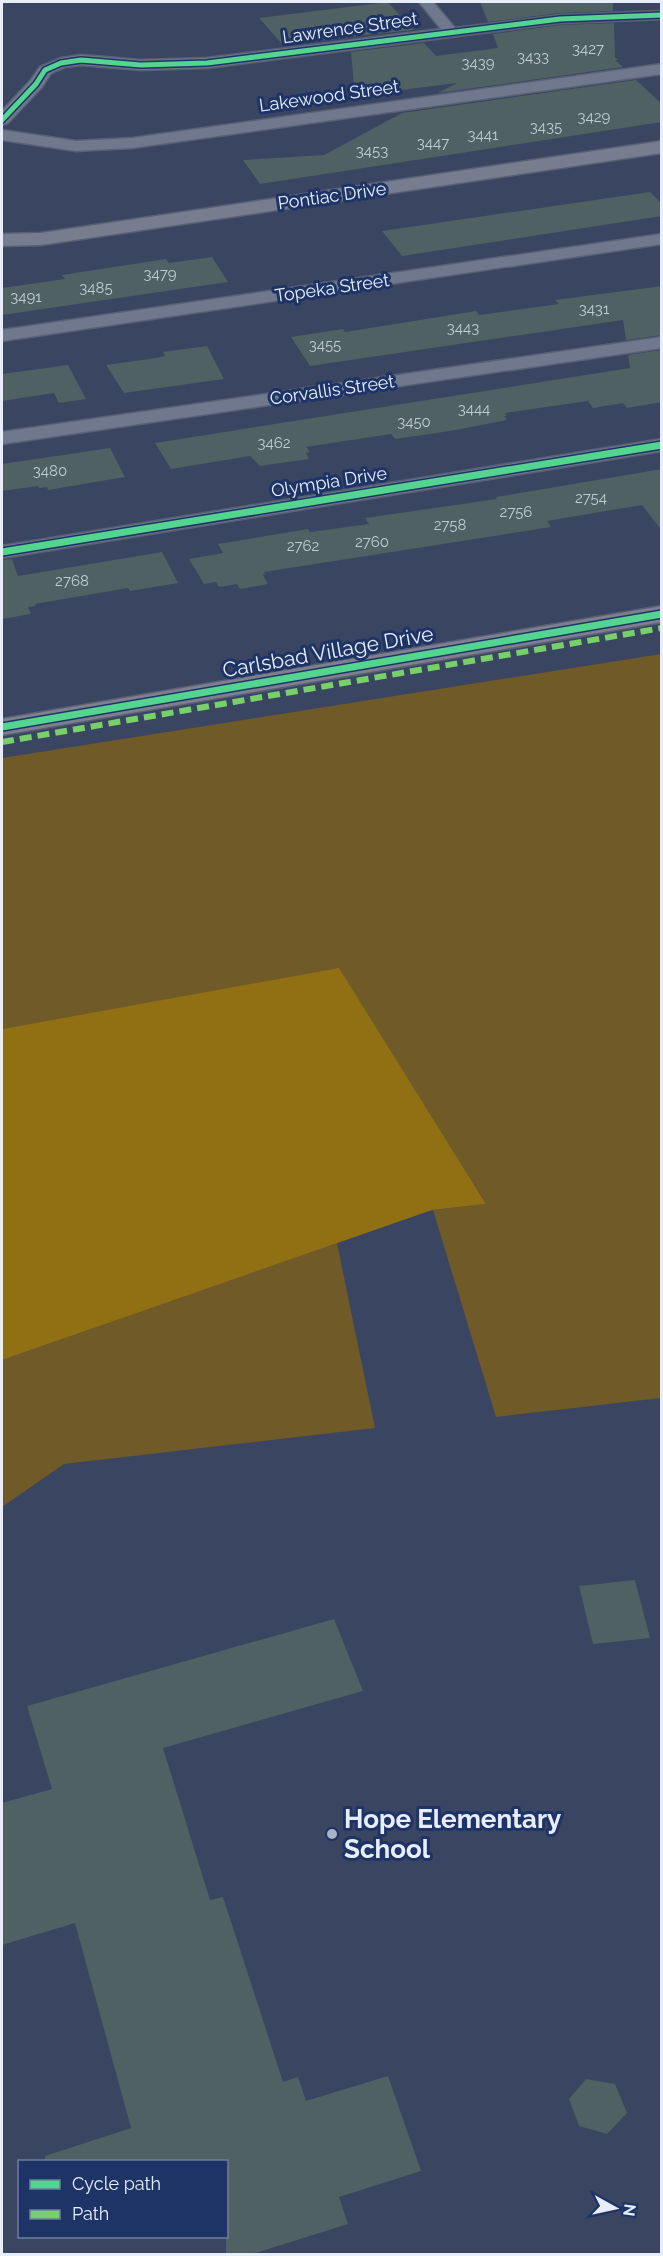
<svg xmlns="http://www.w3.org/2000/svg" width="663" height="2256" font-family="Raleway,sans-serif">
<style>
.green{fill:#6f5a28}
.forest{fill:#917013}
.building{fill:#4f6162}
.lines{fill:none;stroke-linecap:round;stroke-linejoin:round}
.street-casing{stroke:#576074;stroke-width:3}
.secondary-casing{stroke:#576074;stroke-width:3}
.primary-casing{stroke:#576074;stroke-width:3}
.street{fill:#6f788d;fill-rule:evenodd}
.secondary{fill:#787c8f;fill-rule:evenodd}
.primary{fill:#807f8f;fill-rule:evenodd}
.quiet{stroke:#78d068;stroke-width:6;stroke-dasharray:12 6;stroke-linecap:butt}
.cycleway-far1-casing{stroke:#1f3466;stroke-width:8}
.cycleway-casing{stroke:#1f3466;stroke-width:10}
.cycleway-far1{stroke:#53d58f;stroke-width:5}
.cycleway{stroke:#53d58f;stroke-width:7}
.poi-dot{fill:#aab3c4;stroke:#1f3466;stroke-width:2}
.labels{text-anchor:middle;stroke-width:6;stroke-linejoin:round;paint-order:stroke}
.far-number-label{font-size:15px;fill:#c1cbd4}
.far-street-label{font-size:18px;fill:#e7eefa;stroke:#1f3466}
.street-label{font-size:21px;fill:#e7eefa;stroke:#1f3466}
.near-poi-label{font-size:26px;font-weight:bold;fill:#e7eefa;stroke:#1f3466;text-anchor:start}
</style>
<rect width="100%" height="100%" fill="#394561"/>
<!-- green -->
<path class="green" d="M 661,654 L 661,1398 L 496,1417 L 433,1210 L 486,1204 L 339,969 L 2,1029 L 2,758 Z
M 337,1243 L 375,1428 L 64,1464 L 2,1507 L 2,1360 Z"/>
<!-- forest -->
<path class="forest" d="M 339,968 L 486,1204 L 432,1210 L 2,1360 L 2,1029 Z"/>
<!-- building -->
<path class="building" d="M 388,2 L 413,30 L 282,44 L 259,18 Z
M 480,2 L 613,2 L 613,11 L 560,13 L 488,22 Z
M 614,23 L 615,57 L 618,60 L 615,60 L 623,67 L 438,93 L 457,83 L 355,96 L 351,52 L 424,43 L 436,56 L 498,48 L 493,34 L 560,25 Z
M 636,80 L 662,104 L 662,122 L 260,184 L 243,160 L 324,155 L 402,113 Z
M 650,192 L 662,204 L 662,216 L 402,256 L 382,231 Z
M 212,257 L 228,282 L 2,315 L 2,288 L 65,279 L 62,275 L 166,259 L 169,263 Z
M 662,286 L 662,335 L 626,340 L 623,320 L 310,366 L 291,337 L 343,329 L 345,332 L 476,311 L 479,315 L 559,304 L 555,300 Z
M 207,346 L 224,379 L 124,393 L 106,365 L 156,358 L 165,356 L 163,352 Z
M 662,350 L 662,402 L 627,408 L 623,403 L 593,408 L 588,401 L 505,413 L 507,416 L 504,416 L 507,420 L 450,431 L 395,439 L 391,434 L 306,447 L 310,452 L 306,453 L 309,459 L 260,466 L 250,456 L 171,469 L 155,443 L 630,368 L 628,355 Z
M 68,365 L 86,399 L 59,403 L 54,393 L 2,401 L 2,374 Z
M 110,448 L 125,477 L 48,490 L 47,487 L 39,488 L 38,486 L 2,491 L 2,464 Z
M 662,469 L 662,531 L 642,505 L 547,521 L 551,527 L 264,572 L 265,574 L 263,575 L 268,584 L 240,589 L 237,584 L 219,587 L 216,582 L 204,584 L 189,559 L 223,553 L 218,544 L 308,529 L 310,532 L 369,524 L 365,518 L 497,499 L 496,497 Z
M 162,552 L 178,583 L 130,591 L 128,588 L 35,604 L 36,606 L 28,607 L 31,614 L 2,619 L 2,560 L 12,559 L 18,576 Z
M 635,1580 L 650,1638 L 593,1644 L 579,1586 Z
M 334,1619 L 363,1691 L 163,1748 L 210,1900 L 223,1897 L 283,2082 L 298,2077 L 306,2101 L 388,2076 L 421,2171 L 339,2197 L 348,2224 L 252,2254 L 226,2254 L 226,2162 L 45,2162 L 45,2156 L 131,2128 L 75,1923 L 2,1945 L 2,1803 L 52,1789 L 27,1706 Z
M 586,2079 L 615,2084 L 627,2113 L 607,2134 L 579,2126 L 569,2099 Z"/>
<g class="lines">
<defs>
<path id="street" d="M 419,2 L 433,2 L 455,28 L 560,15 L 662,11 L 662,19 L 560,23 L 207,68 L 141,70 L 81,65 L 65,67 L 51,73 L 42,87 L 8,123 L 2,125 L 2,111 L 30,81 L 40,67 L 61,58 L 81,55 L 141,60 L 207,58 L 441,29 Z
M 662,64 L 662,74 L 132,148 L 76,151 L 2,140 L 2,130 L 76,141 L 132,138 Z
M 662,234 L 662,244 L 2,341 L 2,330 Z
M 662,337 L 662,348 L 2,444 L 2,432 Z
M 662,439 L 662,451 L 2,558 L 2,546 Z"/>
<path id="secondary" d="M 662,141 L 662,153 L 41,245 L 2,246 L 2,234 L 41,233 Z"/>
<path id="primary" d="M 662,606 L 662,622 L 2,735 L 2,719 Z"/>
</defs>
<!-- street casing -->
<use href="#street" class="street-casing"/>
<!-- secondary casing -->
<use href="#secondary" class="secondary-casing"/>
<!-- primary casing -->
<use href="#primary" class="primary-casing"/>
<!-- street -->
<use href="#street" class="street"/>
<!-- secondary -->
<use href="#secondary" class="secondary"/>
<!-- primary -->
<use href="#primary" class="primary"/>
<!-- quiet -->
<path class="quiet" d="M 2,742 L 662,628"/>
<defs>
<path id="cycleway-far1" d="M 2,120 L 36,84 L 45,70 L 61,63 L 81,60 L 141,65 L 207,63 L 560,19 L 662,15"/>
<path id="cycleway" d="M 2,552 L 662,445
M 2,727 L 662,614"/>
</defs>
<!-- cycleway-far1 casing -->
<use href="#cycleway-far1" class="cycleway-far1-casing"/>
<!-- cycleway casing -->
<use href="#cycleway" class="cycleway-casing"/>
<!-- cycleway-far1 -->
<use href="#cycleway-far1" class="cycleway-far1"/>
<!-- cycleway -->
<use href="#cycleway" class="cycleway"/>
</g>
<!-- markers -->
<circle class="poi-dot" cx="332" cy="1834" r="6"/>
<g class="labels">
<!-- far-number labels -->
<g class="far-number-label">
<text x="588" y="54">3427</text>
<text x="533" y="62">3433</text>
<text x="478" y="68">3439</text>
<text x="594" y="122">3429</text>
<text x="546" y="132">3435</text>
<text x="483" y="140">3441</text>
<text x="433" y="148">3447</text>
<text x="372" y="156">3453</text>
<text x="160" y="279">3479</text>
<text x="96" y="293">3485</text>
<text x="26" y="302">3491</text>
<text x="594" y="314">3431</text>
<text x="463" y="333">3443</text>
<text x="325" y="350">3455</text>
<text x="474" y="414">3444</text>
<text x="414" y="427">3450</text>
<text x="274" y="448">3462</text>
<text x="50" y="476">3480</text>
<text x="591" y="503">2754</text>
<text x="516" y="517">2756</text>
<text x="450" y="530">2758</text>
<text x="372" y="547">2760</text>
<text x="303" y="551">2762</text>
<text x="72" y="586">2768</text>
</g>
<!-- far-street labels -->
<g class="far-street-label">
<text transform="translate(350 28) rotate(-8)" y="6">Lawrence Street</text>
<text transform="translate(329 96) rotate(-8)" y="6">Lakewood Street</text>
<text transform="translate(332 196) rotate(-8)" y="6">Pontiac Drive</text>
<text transform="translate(332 288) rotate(-8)" y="6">Topeka Street</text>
<text transform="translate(332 390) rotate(-8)" y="6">Corvallis Street</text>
<text transform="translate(329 482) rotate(-9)" y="6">Olympia Drive</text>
</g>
<!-- street labels -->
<g class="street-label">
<text transform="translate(328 652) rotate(-10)" y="7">Carlsbad Village Drive</text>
</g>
<!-- near-poi labels -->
<g class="near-poi-label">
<text x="344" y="1828">Hope Elementary<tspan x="344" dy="30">School</tspan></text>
</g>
</g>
<!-- border -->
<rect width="663" height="2256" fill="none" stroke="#e7eefa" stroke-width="6"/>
<!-- legend -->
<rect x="18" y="2160" width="210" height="78" fill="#1f3466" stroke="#6f7ea1" stroke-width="1.5"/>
<rect x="30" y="2180" width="30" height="9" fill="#53d58f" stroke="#6f7ea1" stroke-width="1.5"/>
<text x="72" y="2190" font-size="18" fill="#e7eefa">Cycle path</text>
<rect x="30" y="2210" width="30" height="9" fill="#78d068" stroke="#6f7ea1" stroke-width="1.5"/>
<text x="72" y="2220" font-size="18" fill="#e7eefa">Path</text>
<!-- north arrow -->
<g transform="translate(615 2208) rotate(98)" stroke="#1f3466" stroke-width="4.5" paint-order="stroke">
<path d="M0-4.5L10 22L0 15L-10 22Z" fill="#e7eefa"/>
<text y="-9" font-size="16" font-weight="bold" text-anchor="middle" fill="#e7eefa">N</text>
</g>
</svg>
